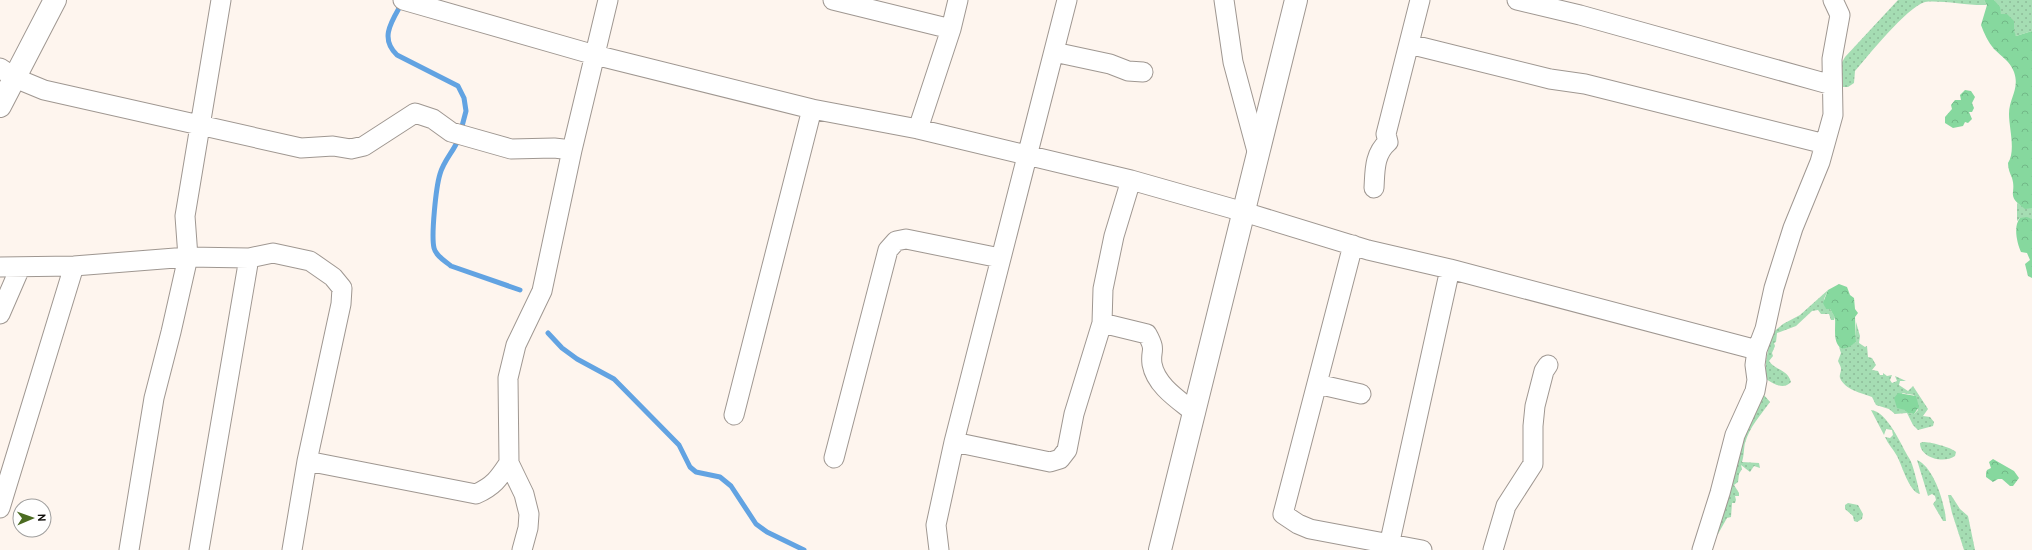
<svg xmlns="http://www.w3.org/2000/svg" width="2032" height="550" font-family="Overpass,sans-serif">
<style>
.green{fill:url(#green-dots);fill-rule:evenodd}
.forest{fill:url(#forest-crowns)}
.lines{fill:none;stroke-linecap:round;stroke-linejoin:round}
.stream{stroke:#62a3e2;stroke-width:5}
.minor-casing{stroke:#9f9791;stroke-width:21}
.tertiary-casing{stroke:#9f9791;stroke-width:24}
.minor{stroke:#fff;stroke-width:19}
.tertiary{stroke:#fff;stroke-width:22}
</style>
<defs>
<pattern id="green-dots" width="8" height="8" patternUnits="userSpaceOnUse"><rect width="8" height="8" fill="#a5ddb3"/><path d="M2 2h.1M6 6h.1" fill="none" stroke="#8dbc99" stroke-width="1.8" stroke-linecap="round"/></pattern>
<pattern id="forest-crowns" width="20" height="18" patternUnits="userSpaceOnUse"><rect width="20" height="18" fill="#86d89e"/><path d="M2 6a3 3 0 1 1 6 0M12 15a3 3 0 1 1 6 0" fill="none" stroke="#72b887"/></pattern>
</defs>
<rect width="100%" height="100%" fill="#fef5ee"/>
<!-- green -->
<path class="green" d="M 1898,0 L 1984,0 L 1987,5 C 1969,6 1941,0 1925,2 C 1906,8 1869,55 1855,71 L 1854,83 L 1848,87 L 1843,87 L 1841,64 L 1845,57 Z
M 1994,0 L 2032,0 L 2032,31 L 2016,36 L 2001,14 Z
M 2017,203 L 2025,208 L 2032,208 L 2032,219 L 2020,218 L 2017,221 Z
M 1828,290 L 1824,299 L 1826,309 L 1830,309 L 1835,317 L 1834,320 L 1831,320 L 1829,314 L 1821,314 L 1818,310 L 1812,311 L 1796,326 L 1777,333 L 1776,342 L 1774,343 L 1775,346 L 1772,353 L 1773,356 L 1769,361 C 1776,371 1787,369 1791,382 C 1784,390 1773,384 1766,379 L 1766,361 L 1771,334 L 1783,324 L 1800,315 Z
M 1856,322 L 1860,336 L 1859,343 L 1865,347 L 1867,346 L 1868,357 L 1872,358 L 1876,365 L 1872,370 L 1878,371 L 1880,375 L 1883,375 L 1883,373 L 1887,376 L 1892,375 L 1890,380 L 1892,383 L 1897,381 L 1895,376 L 1906,381 L 1900,381 L 1899,385 L 1908,391 L 1913,386 L 1928,409 L 1923,416 L 1930,417 L 1934,422 L 1933,426 L 1918,430 L 1913,425 L 1907,413 L 1895,414 L 1889,409 L 1876,405 L 1872,397 C 1862,393 1845,390 1840,378 C 1839,375 1841,373 1841,369 C 1841,366 1839,364 1838,361 L 1841,353 L 1839,347 L 1842,349 L 1856,342 ZM 1902,393 L 1914,395 L 1918,410 L 1914,414 L 1908,413 Z
M 1765,389 L 1764,395 L 1770,402 C 1760,416 1750,426 1745,443 C 1744,446 1744,457 1742,462 L 1759,463 L 1760,468 L 1754,466 L 1750,472 L 1741,465 L 1742,469 L 1739,474 L 1738,482 L 1734,485 L 1739,493 L 1739,496 L 1735,496 L 1736,500 L 1735,503 L 1732,503 L 1731,517 L 1727,518 L 1718,534 L 1715,533 C 1729,505 1735,475 1741,445 C 1745,428 1755,410 1762,394 Z
M 1871,410 C 1888,412 1901,445 1909,458 C 1913,463 1918,486 1920,494 C 1909,492 1902,465 1897,456 C 1893,449 1888,444 1885,437 L 1890,438 L 1893,435 L 1892,430 L 1886,429 L 1884,435 Z
M 1923,442 C 1930,442 1951,447 1956,452 L 1955,456 C 1944,464 1920,458 1920,443 Z
M 1917,460 C 1934,467 1945,504 1946,521 L 1943,521 L 1933,504 L 1936,500 L 1935,496 L 1932,494 L 1928,496 Z
M 1948,495 L 1951,495 L 1960,509 L 1968,516 L 1975,550 L 1964,550 L 1952,513 Z
M 1848,503 L 1858,505 L 1863,514 L 1862,519 L 1857,522 L 1854,521 L 1853,516 L 1845,509 L 1845,505 Z"/>
<!-- forest -->
<path class="forest" d="M 1984,0 L 1994,0 L 2000,7 L 2001,14 L 2007,14 L 2014,21 L 2014,31 L 2016,36 L 2032,31 L 2032,208 L 2025,209 C 2005,195 2017,194 2012,178 C 2010,173 2008,169 2008,163 C 2016,151 2009,128 2009,114 C 2009,98 2020,89 2014,72 C 2010,61 2002,57 1994,49 C 1988,42 1984,33 1981,25 L 1987,5 Z
M 1965,90 L 1971,91 L 1975,97 L 1972,103 L 1974,108 L 1972,112 L 1969,112 L 1972,119 L 1968,123 L 1965,122 L 1963,126 L 1953,128 L 1945,123 L 1945,117 L 1952,109 L 1951,105 L 1955,100 L 1961,100 L 1960,95 Z
M 2027,217 L 2032,219 L 2032,278 L 2028,276 L 2025,264 L 2030,260 L 2027,253 L 2021,252 C 2017,243 2013,226 2020,218 Z
M 1839,284 L 1847,287 L 1850,295 L 1854,298 L 1855,309 L 1858,313 L 1855,317 L 1856,342 L 1849,347 L 1842,349 C 1832,343 1836,327 1835,318 C 1834,315 1831,311 1830,309 L 1826,309 L 1823,303 L 1828,290 Z
M 1898,393 L 1916,396 L 1919,407 L 1914,414 L 1908,413 L 1905,410 L 1897,408 L 1894,398 Z
M 1993,459 L 2014,471 L 2019,478 L 2013,486 L 2010,486 L 2002,479 L 1998,479 L 1993,482 L 1986,477 L 1986,473 L 1987,470 L 1991,468 L 1989,462 Z"/>
<g class="lines">
<!-- stream -->
<path class="stream" d="M 402,3 C 392,21 379,38 397,55 L 458,86 L 464,98 L 466,111 L 461,130
M 459,138 C 454,151 444,160 440,174 C 436,187 431,235 434,248 C 436,256 445,261 451,266 L 520,290
M 548,333 L 562,348 L 577,359 L 614,379 L 679,445 L 690,467 L 696,472 L 720,477 L 731,486 L 756,524 L 767,532 L 804,550"/>
<defs>
<path id="minor" d="M 403,0 L 595,55 L 812,109 L 918,129 L 1131,180 L 1244,212 L 1368,250 L 1450,269 L 1757,350
M 833,0 L 951,29
M 1224,0 L 1233,62 L 1258,155
M 1517,0 L 1580,15 L 1832,85
M 1409,44 L 1550,79 L 1585,84 L 1825,144
M 1054,52 L 1110,64 L 1128,71 L 1143,72
M 0,68 L 15,78 L 44,90 L 301,148 L 333,146 L 351,149 L 364,146 L 415,113 L 433,119 L 451,132 L 511,149 L 554,148 L 572,150
M 918,129 L 951,29 L 958,0
M 1374,188 C 1375,171 1374,154 1388,142 L 1386,134 L 1420,0
M 1353,245 L 1283,514 L 1298,524 L 1310,529 L 1422,550
M 0,267 L 74,266 L 188,257 L 249,258 L 273,253 L 310,261 L 333,277 L 342,288 L 341,304 L 307,461 L 292,550
M 0,314 L 20,268
M 1102,323 L 1147,334 C 1157,352 1150,349 1152,364 C 1156,386 1179,400 1195,413
M 1317,384 L 1361,394
M 734,415 L 812,109
M 954,442 L 1050,462 L 1060,459 L 1067,450 L 1074,414 L 1102,323 L 1103,289 L 1114,236 L 1131,180
M 834,458 L 888,250 L 896,241 L 906,239 L 1000,258
M 307,461 L 476,494 C 494,486 499,478 509,463
M 0,508 L 74,266
M 129,550 L 154,398 L 171,332 L 188,257 L 185,216 L 221,0
M 199,550 L 249,258
M 522,550 L 528,528 L 529,514 L 524,494 L 509,463 L 508,378 L 516,345 L 542,291 L 572,150 L 608,0
M 939,550 L 936,525 L 954,442 L 1067,0
M 1388,550 L 1450,269
M 1493,550 L 1506,506 L 1533,464 L 1533,426 L 1535,406 L 1544,371 L 1548,365
M 1702,550 L 1720,493 L 1735,435 L 1755,391 L 1757,380 L 1755,365 L 1757,350 L 1765,329 L 1774,288 L 1793,228 L 1820,162 L 1833,115 L 1832,59 L 1840,15 L 1833,0"/>
<path id="tertiary" d="M 0,106 L 55,0
M 1160,550 L 1296,0"/>
</defs>
<!-- minor casing -->
<use href="#minor" class="minor-casing"/>
<!-- tertiary casing -->
<use href="#tertiary" class="tertiary-casing"/>
<!-- minor -->
<use href="#minor" class="minor"/>
<!-- tertiary -->
<use href="#tertiary" class="tertiary"/>
</g>
<!-- north arrow -->
<g transform="translate(32 518) rotate(88)"><circle r="19" fill="#ffffff" stroke="#9f9e9d"/>
<path d="M0-3L7 15L0 10L-7 15Z" fill="#4b6b21"/>
<text y="-6" font-size="11" font-weight="bold" text-anchor="middle" fill="#0f0d0a">N</text>
</g>
</svg>
